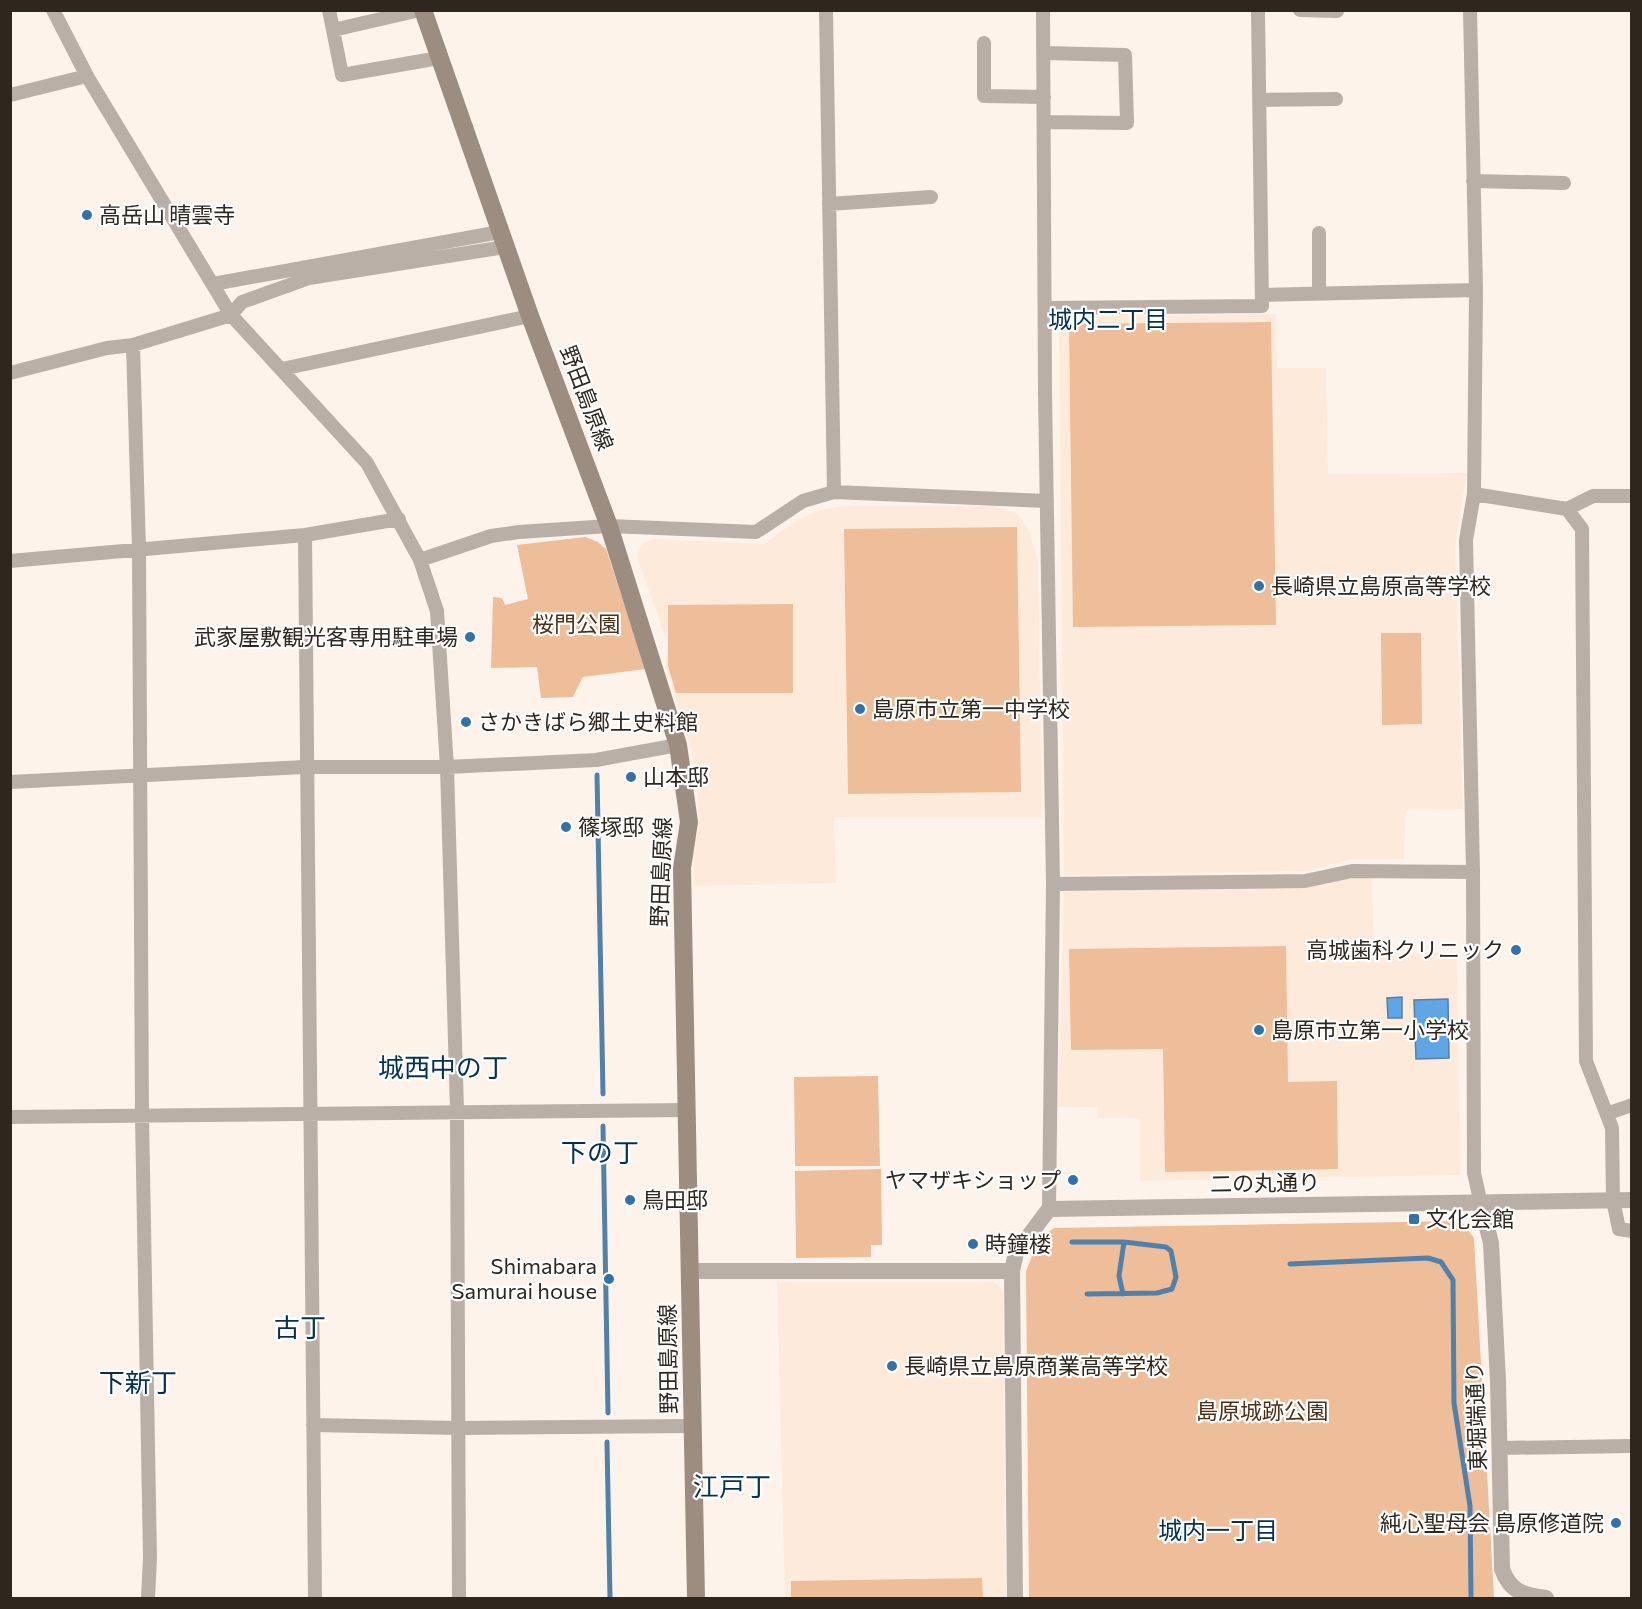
<svg xmlns="http://www.w3.org/2000/svg" width="1642" height="1609" font-family="Commissioner,'Noto Sans JP',sans-serif">
<style>
.built{fill:#feeadb}
.green{fill:#edbe99}
.water{fill:#60a6e5;stroke:#5180a9;stroke-width:1.5}
.lines{fill:none;stroke-linecap:round;stroke-linejoin:round}
.stream{stroke:#5180a9;stroke-width:5}
.minor{stroke:#baafa7;stroke-width:14}
.tertiary{stroke:#baafa7;stroke-width:16}
.secondary{stroke:#9d8d80;stroke-width:18}
.poi-dot{fill:#3272a9;stroke:#fff;stroke-width:2}
.labels{text-anchor:middle;stroke-width:4.5;stroke-linejoin:round;paint-order:stroke}
.poi-label{font-size:22px;fill:#2f261e;stroke:#fff;text-anchor:start}
.street-label{font-size:22px;fill:#2f261e;stroke:#fff}
.park-label{font-size:22px;fill:#4e3016;stroke:#fff}
.neighbourhood-label{font-size:24px;fill:#013154;stroke:#fff}
.quarter-label{font-size:26px;fill:#013154;stroke:#fff}
</style>
<rect width="100%" height="100%" fill="#fef3eb"/>
<!-- built -->
<path class="built" d="M 1276,314 L 1277,368 L 1326,368 L 1328,474 L 1467,473 L 1455,546 L 1463,809 L 1406,810 L 1404,859 L 1351,859 L 1309,871 L 1064,875 L 1059,316 Z
M 845,506 L 994,506 L 1016,513 L 1028,528 L 1038,560 L 1042,817 L 834,817 L 836,883 L 694,886 L 693,859 L 699,824 L 698,789 L 692,753 L 666,666 L 667,642 L 637,557 L 639,550 L 643,543 L 653,539 L 764,544 L 797,520 L 820,510 Z
M 1372,876 L 1374,954 L 1457,952 L 1460,1175 L 1140,1181 L 1140,1118 L 1098,1118 L 1098,1107 L 1058,1107 L 1064,891 L 1308,887 L 1345,877 Z
M 777,1282 L 994,1282 L 1003,1290 L 1006,1598 L 785,1598 Z"/>
<!-- green -->
<path class="green" d="M 1271,322 L 1276,625 L 1073,627 L 1069,324 Z
M 1017,527 L 1021,792 L 848,794 L 844,529 Z
M 585,537 L 598,542 L 606,549 L 646,669 L 583,677 L 573,697 L 541,698 L 537,667 L 491,668 L 493,597 L 502,598 L 505,605 L 528,599 L 517,545 Z
M 793,604 L 793,693 L 676,693 L 668,666 L 668,605 Z
M 1381,633 L 1421,633 L 1422,724 L 1382,725 Z
M 1286,946 L 1288,1082 L 1337,1081 L 1338,1169 L 1165,1172 L 1163,1049 L 1071,1050 L 1069,949 Z
M 878,1076 L 880,1166 L 795,1166 L 794,1077 Z
M 881,1169 L 882,1245 L 871,1245 L 871,1257 L 796,1258 L 795,1171 Z
M 1461,1221 L 1474,1238 L 1494,1598 L 1029,1598 L 1026,1271 L 1039,1239 L 1054,1228 Z
M 982,1578 L 983,1598 L 791,1598 L 791,1581 Z"/>
<!-- water -->
<path class="water" d="M 1402,997 L 1402,1018 L 1388,1018 L 1387,998 Z
M 1448,999 L 1449,1058 L 1416,1059 L 1414,1000 Z"/>
<g class="lines">
<!-- stream -->
<path class="stream" d="M 597,775 L 603,1094
M 603,1126 L 608,1413
M 1072,1242 L 1124,1242 L 1166,1247 L 1171,1251 L 1176,1277 L 1172,1289 L 1157,1293 L 1087,1294
M 1290,1264 L 1428,1258 L 1441,1262 L 1453,1280 L 1454,1403 L 1470,1506 L 1471,1598
M 1123,1294 L 1119,1276 L 1124,1242
M 607,1442 L 610,1598"/>
<!-- minor -->
<path class="minor" d="M 53,10 L 87,76 L 231,315 L 367,463 L 420,560 L 437,611 L 447,767 L 457,1110 L 459,1598
M 329,10 L 342,75 L 439,58
M 826,10 L 834,492
M 1043,10 L 1045,393 L 1053,884 L 1049,1209
M 1300,10 L 1337,11
M 1470,10 L 1476,290 L 1474,494 L 1466,540 L 1473,872 L 1474,1173 L 1481,1204
M 333,30 L 420,10
M 984,43 L 984,96 L 1044,97
M 1044,53 L 1125,55 L 1127,123 L 1045,122
M 10,95 L 87,76
M 1259,100 L 1336,99
M 1473,181 L 1564,183
M 829,204 L 931,197
M 1319,233 L 1319,294
M 213,284 L 500,232
M 1262,295 L 1476,290
M 1045,308 L 1262,306 L 1258,10
M 133,345 L 139,549 L 142,1116 L 150,1558 L 148,1598
M 282,369 L 530,316
M 10,373 L 107,348 L 133,345 L 231,315 L 242,302 L 309,278 L 505,247
M 1474,494 L 1567,509 L 1593,496 L 1632,496
M 1567,509 L 1582,529 L 1586,1061 L 1612,1128 L 1613,1200 L 1619,1229 L 1632,1231
M 305,535 L 315,1598
M 420,560 L 491,536 L 519,532 L 609,526 L 756,532 L 803,501 L 834,492 L 1047,501
M 10,561 L 305,535 L 399,519
M 10,782 L 305,767 L 447,767 L 596,760 L 678,745
M 1053,884 L 1305,881 L 1352,871 L 1473,872
M 1609,1113 L 1632,1105
M 10,1117 L 688,1110
M 313,1425 L 459,1428 L 694,1426
M 1500,1448 L 1632,1446"/>
<!-- tertiary -->
<path class="tertiary" d="M 1481,1204 L 1491,1243 L 1498,1381 L 1502,1569 C 1510,1592 1524,1595 1546,1598
M 691,1271 L 1012,1271
M 1015,1598 L 1012,1271 L 1016,1253 L 1049,1209 L 1632,1200"/>
<!-- secondary -->
<path class="secondary" d="M 423,10 L 530,316 L 609,526 L 678,745 L 689,822 L 682,868 L 696,1598"/>
</g>
<!-- markers -->
<g class="poi-dot">
<circle cx="87" cy="215" r="6"/>
<circle cx="1259" cy="586" r="6"/>
<circle cx="470" cy="637" r="6"/>
<circle cx="860" cy="709" r="6"/>
<circle cx="466" cy="722" r="6"/>
<circle cx="631" cy="777" r="6"/>
<circle cx="566" cy="827" r="6"/>
<circle cx="1516" cy="950" r="6"/>
<circle cx="1259" cy="1030" r="6"/>
<circle cx="1073" cy="1180" r="6"/>
<circle cx="630" cy="1200" r="6"/>
<rect x="1408" y="1213" width="12" height="12" rx="3"/>
<circle cx="973" cy="1244" r="6"/>
<circle cx="609" cy="1279" r="6"/>
<circle cx="892" cy="1366" r="6"/>
<circle cx="1616" cy="1523" r="6"/>
</g>
<g class="labels">
<!-- poi labels -->
<g class="poi-label">
<text x="99" y="223">高岳山 晴雲寺</text>
<text x="1271" y="594">長崎県立島原高等学校</text>
<text x="458" y="645" text-anchor="end">武家屋敷観光客専用駐車場</text>
<text x="872" y="717">島原市立第一中学校</text>
<text x="478" y="730">さかきばら郷土史料館</text>
<text x="643" y="785">山本邸</text>
<text x="578" y="835">篠塚邸</text>
<text x="1504" y="958" text-anchor="end">高城歯科クリニック</text>
<text x="1271" y="1038">島原市立第一小学校</text>
<text x="1061" y="1188" text-anchor="end">ヤマザキショップ</text>
<text x="642" y="1208">鳥田邸</text>
<text x="1426" y="1227">文化会館</text>
<text x="985" y="1252">時鐘楼</text>
<text x="597" y="1274" text-anchor="end">Shimabara<tspan x="597" dy="25">Samurai house</tspan></text>
<text x="904" y="1374">長崎県立島原商業高等学校</text>
<text x="1604" y="1531" text-anchor="end">純心聖母会 島原修道院</text>
</g>
<!-- street labels -->
<g class="street-label">
<text transform="translate(587 398) rotate(69)" y="8">野田島原線</text>
<text transform="translate(661 872) rotate(-88)" y="8">野田島原線</text>
<text transform="translate(1265 1183) rotate(-1)" y="8">二の丸通り</text>
<text transform="translate(668 1359) rotate(-91)" y="8">野田島原線</text>
<text transform="translate(1476 1416) rotate(-92)" y="8">東堀端通り</text>
</g>
<!-- park labels -->
<g class="park-label">
<text x="576" y="632">桜門公園</text>
<text x="1262" y="1419">島原城跡公園</text>
</g>
<!-- neighbourhood labels -->
<g class="neighbourhood-label">
<text x="1108" y="328">城内二丁目</text>
<text x="1218" y="1539">城内一丁目</text>
</g>
<!-- quarter labels -->
<g class="quarter-label">
<text x="443" y="1077">城西中の丁</text>
<text x="600" y="1162">下の丁</text>
<text x="300" y="1337">古丁</text>
<text x="138" y="1392">下新丁</text>
<text x="732" y="1496">江戸丁</text>
</g>
</g>
<!-- border -->
<rect width="1642" height="1609" fill="none" stroke="#2f261e" stroke-width="24"/>
</svg>
